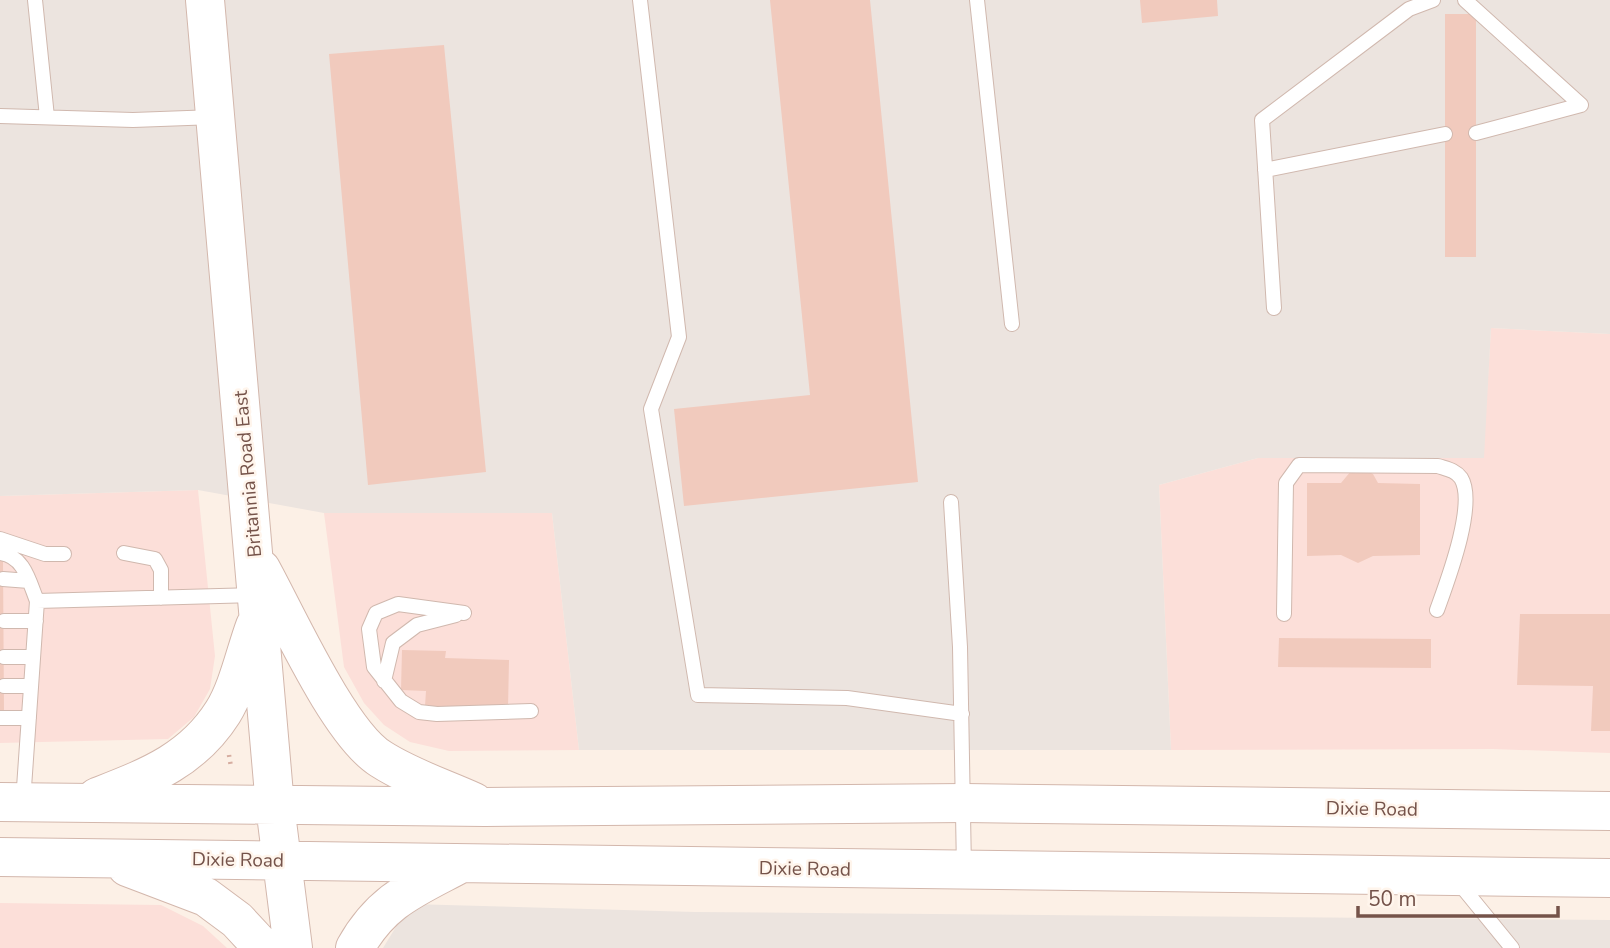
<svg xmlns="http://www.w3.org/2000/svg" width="1610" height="948" font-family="'Nunito Sans',sans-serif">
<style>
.commercial{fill:#fcdfd9}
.industrial{fill:#ece4df}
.building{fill:#f1cabd}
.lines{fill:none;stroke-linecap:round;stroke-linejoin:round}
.lane-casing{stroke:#d0b8ae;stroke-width:16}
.secondary-casing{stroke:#d3b7ac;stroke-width:40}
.path{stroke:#d6ada0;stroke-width:4.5;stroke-dasharray:2 5;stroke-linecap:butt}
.lane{stroke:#fff;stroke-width:14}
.secondary{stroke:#fff;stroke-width:38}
.labels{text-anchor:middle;stroke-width:5;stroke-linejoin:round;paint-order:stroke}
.street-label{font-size:19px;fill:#75534a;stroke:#fff5ec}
</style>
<rect width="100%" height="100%" fill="#fcf0e6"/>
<!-- commercial -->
<path class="commercial" d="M 1491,328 L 1610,334 L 1610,753 L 1493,749 L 1171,750 L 1159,485 L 1258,458 L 1483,458 Z
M 198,490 L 215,656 L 210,689 L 194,717 L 168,739 L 0,743 L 0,496 Z
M 324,513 L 552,513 L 579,750 L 449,751 L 410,742 L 384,725 L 364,703 L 344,667 Z
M 0,903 L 161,905 L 203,926 L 227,948 L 0,948 Z"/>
<!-- industrial -->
<path class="industrial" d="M 0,0 L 1610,0 L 1610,334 L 1491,328 L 1484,458 L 1258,458 L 1159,485 L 1171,750 L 579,750 L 552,513 L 324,513 L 198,490 L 0,496 Z
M 410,904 L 695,912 L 1610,920 L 1610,948 L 383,948 Z"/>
<!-- building -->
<path class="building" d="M 770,0 L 870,0 L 918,482 L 684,506 L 674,409 L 810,395 Z
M 1140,0 L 1217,0 L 1218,16 L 1142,23 Z
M 1445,14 L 1476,14 L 1476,257 L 1445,257 Z
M 444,45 L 486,472 L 368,485 L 329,54 Z
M 1351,471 L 1367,471 L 1373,474 L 1378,483 L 1420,484 L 1420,555 L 1373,556 L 1358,563 L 1341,555 L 1307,556 L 1307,483 L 1341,483 Z
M 0,561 L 3,561 L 4,713 L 0,713 Z
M 1520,614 L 1610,614 L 1610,731 L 1591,731 L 1593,686 L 1517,685 Z
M 1279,638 L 1431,639 L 1431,668 L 1278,667 Z
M 402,650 L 446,651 L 445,658 L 509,660 L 508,708 L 425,706 L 426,691 L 401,690 Z"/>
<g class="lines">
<defs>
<path id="lane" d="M 35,0 L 47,117
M 640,0 L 679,337 L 651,409 L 698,695 L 847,698 L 962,714
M 977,0 L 1012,324
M 1465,0 L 1581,105
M 0,116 L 133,120 L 215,117
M 1476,133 L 1581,105
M 1265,170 L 1445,134
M 1274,308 L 1262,120 L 1409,9 L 1433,0
M 951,502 L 960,647 L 964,869
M 0,539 L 45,554 L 64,554
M 0,553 C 24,556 29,581 37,601
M 124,553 L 155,559 L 161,570 L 161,598
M 3,579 L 29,581
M 464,613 L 398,604 L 376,613 L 369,629 L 374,667 L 401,701 L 419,712 L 437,714 L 531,711
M 1284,614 L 1286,483 L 1299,465 L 1438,466 C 1447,469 1455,470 1461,478 C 1477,504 1447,582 1437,610
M 4,621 L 36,621
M 4,657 L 33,657
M 384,681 L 393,643 L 417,625 L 456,615
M 4,686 L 31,686
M 0,718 L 29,718
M 23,802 L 37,601 L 256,595
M 1459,883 L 1512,948"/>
<path id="secondary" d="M 205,0 L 275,806 L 293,948
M 261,569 C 287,616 339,733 381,759 C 409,777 443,788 474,802
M 97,797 C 148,777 192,761 223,712 C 238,688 245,653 255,626
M 0,802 L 485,807 L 965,803 L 1610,811
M 0,857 L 1610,878
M 127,867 L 206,897 L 237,920 L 263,948
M 355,948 C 382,900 413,889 460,864"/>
</defs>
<!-- lane casing -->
<use href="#lane" class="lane-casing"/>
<!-- secondary casing -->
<use href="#secondary" class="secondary-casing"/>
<!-- path -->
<path class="path" d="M 229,755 L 231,767"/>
<!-- lane -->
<use href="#lane" class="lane"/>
<!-- secondary -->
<use href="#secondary" class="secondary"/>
</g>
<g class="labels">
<!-- street labels -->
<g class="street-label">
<text transform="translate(247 474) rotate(-95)" y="7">Britannia Road East</text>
<text transform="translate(1372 808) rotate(1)" y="7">Dixie Road</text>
<text transform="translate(238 859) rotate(1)" y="7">Dixie Road</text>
<text transform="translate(805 868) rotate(1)" y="7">Dixie Road</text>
</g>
</g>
<!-- scale -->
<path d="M1358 906v10h200v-10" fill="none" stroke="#75534a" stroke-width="3.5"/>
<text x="1368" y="906" font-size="21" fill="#75534a" stroke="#fff5ec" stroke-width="5" paint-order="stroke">50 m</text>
</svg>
